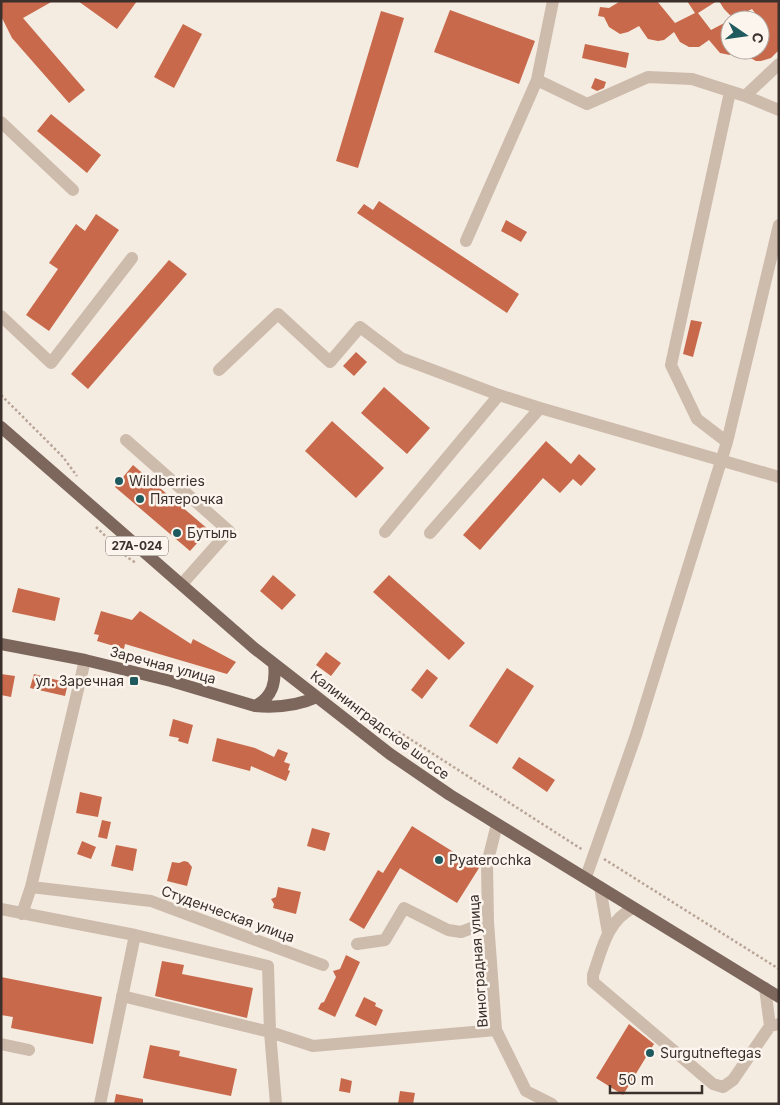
<svg xmlns="http://www.w3.org/2000/svg" width="780" height="1105" font-family="Inter,sans-serif">
<style>
.building{fill:#c8694b}
.lines{fill:none;stroke-linecap:round;stroke-linejoin:round}
.path{stroke:#b9a596;stroke-width:2.5;stroke-dasharray:2.5 2.5;stroke-linecap:butt}
.minor{stroke:#cdbbac;stroke-width:12}
.major{stroke:#7d675c;stroke-width:12}
.poi-dot{fill:#1f5a5e;stroke:#fbf5ee;stroke-width:2}
.labels{text-anchor:middle;stroke-width:5;stroke-linejoin:round;paint-order:stroke}
.shield{fill:#fbf5ee;stroke:#756b66;stroke-width:1}
.shield-label{font-size:12px;font-weight:bold;fill:#3b302b}
.poi-label{font-size:14px;fill:#3b302b;stroke:#fbf5ee;text-anchor:start}
.street-label{font-size:14px;fill:#3b302b;stroke:#fbf5ee}
</style>
<rect width="100%" height="100%" fill="#f4ebe1"/>
<!-- building -->
<path class="building" d="M 1,1 L 53,1 L 23,18 L 85,90 L 69,103 L 12,38 L 1,16 Z
M 78,1 L 137,1 L 117,29 Z
M 657,1 L 675,23 L 695,13 L 687,1 L 717,1 L 698,13 L 711,30 L 730,20 L 730,55 L 720,53 L 709,40 L 699,47 L 689,47 L 680,42 L 674,32 L 664,40 L 658,41 L 648,39 L 639,26 L 628,32 L 620,34 L 609,27 L 604,17 L 598,16 L 600,7 L 609,8 L 619,2 Z
M 719,1 L 779,1 L 779,50 L 771,58 L 761,61 L 756,61 L 736,50 L 760,50 L 760,20 L 752,9 L 742,14 L 731,16 L 724,9 Z
M 450,10 L 535,41 L 519,84 L 434,52 Z
M 381,11 L 404,18 L 358,168 L 336,161 Z
M 183,24 L 202,34 L 174,88 L 154,77 Z
M 585,44 L 629,53 L 626,68 L 582,58 Z
M 595,78 L 606,82 L 604,88 L 597,91 L 591,88 Z
M 51,114 L 101,155 L 87,173 L 37,131 Z
M 379,201 L 519,294 L 507,313 L 357,213 L 364,204 L 373,210 Z
M 96,214 L 119,230 L 49,331 L 26,315 L 58,269 L 49,263 L 76,224 L 85,231 Z
M 506,220 L 527,232 L 521,242 L 501,231 Z
M 169,260 L 187,274 L 88,389 L 71,374 Z
M 691,320 L 702,322 L 693,357 L 683,354 Z
M 356,352 L 367,362 L 354,376 L 343,366 Z
M 384,387 L 430,428 L 407,454 L 361,413 Z
M 332,421 L 384,468 L 356,498 L 305,451 Z
M 546,441 L 571,464 L 579,454 L 596,469 L 581,486 L 573,479 L 560,493 L 543,478 L 480,550 L 463,535 Z
M 133,465 L 209,530 L 190,551 L 115,487 Z
M 273,575 L 296,595 L 282,610 L 260,591 Z
M 389,575 L 465,643 L 449,660 L 373,592 Z
M 18,588 L 60,598 L 55,621 L 12,612 Z
M 101,611 L 132,620 L 140,611 L 191,644 L 193,639 L 236,662 L 227,674 L 125,644 L 124,649 L 97,641 L 99,635 L 94,634 Z
M 326,652 L 341,663 L 331,676 L 316,665 Z
M 507,668 L 534,686 L 497,744 L 469,726 Z
M 427,669 L 438,678 L 422,699 L 411,690 Z
M 1,674 L 15,676 L 11,697 L 1,695 Z
M 34,674 L 68,683 L 65,696 L 30,688 Z
M 173,719 L 193,725 L 188,744 L 178,741 L 179,738 L 169,736 Z
M 217,738 L 255,748 L 274,757 L 278,749 L 288,753 L 284,762 L 290,764 L 288,770 L 290,771 L 286,781 L 251,766 L 250,771 L 212,761 Z
M 519,757 L 555,780 L 547,792 L 512,768 Z
M 80,792 L 102,797 L 98,817 L 76,813 Z
M 102,820 L 111,822 L 107,839 L 98,837 Z
M 412,826 L 479,868 L 457,903 L 400,868 L 364,929 L 349,920 L 378,870 L 383,873 Z
M 312,828 L 330,833 L 325,851 L 307,846 Z
M 82,841 L 96,847 L 91,859 L 77,854 Z
M 116,845 L 137,849 L 133,871 L 111,866 Z
M 184,861 L 188,862 L 192,867 L 187,886 L 167,881 L 172,862 L 179,863 Z
M 278,887 L 301,892 L 296,914 L 273,908 L 274,904 L 271,899 L 276,897 Z
M 346,955 L 360,962 L 335,1017 L 318,1009 L 321,1003 L 324,1002 L 336,977 L 333,971 L 340,969 Z
M 162,961 L 184,965 L 182,974 L 253,988 L 247,1018 L 155,996 Z
M 1,977 L 102,997 L 93,1044 L 11,1028 L 13,1017 L 1,1015 Z
M 364,997 L 376,1003 L 375,1006 L 383,1010 L 376,1026 L 355,1016 Z
M 629,1024 L 654,1044 L 623,1095 L 596,1078 Z
M 150,1045 L 180,1051 L 179,1056 L 237,1069 L 231,1096 L 143,1078 Z
M 341,1078 L 352,1081 L 350,1093 L 339,1091 Z
M 400,1091 L 415,1093 L 413,1104 L 398,1104 Z
M 116,1094 L 143,1099 L 143,1104 L 114,1104 Z"/>
<g class="lines">
<!-- path -->
<path class="path" d="M 1,395 L 63,457 L 77,476
M 96,527 L 127,557 L 136,563
M 374,726 L 399,732 L 583,850
M 604,859 L 779,969"/>
<!-- minor -->
<path class="minor" d="M 537,80 L 553,1
M 745,96 L 779,64
M 1,122 L 73,190
M 466,241 L 537,80 L 587,104 L 648,77 L 692,79 L 745,96 L 779,110
M 1,316 L 51,363 L 132,258
M 219,370 L 278,314 L 330,362 L 360,327 L 401,358 L 499,395 L 540,408
M 126,440 L 229,531 L 182,584
M 727,442 L 697,419 L 671,365 L 730,92
M 385,532 L 499,395
M 430,533 L 540,408 L 779,477
M 497,824 L 487,864 L 488,922 L 496,1030 L 526,1091 L 552,1104
M 586,877 L 636,735 L 727,442 L 779,225
M 31,887 L 151,901 L 323,965
M 600,887 L 608,933
M 633,908 C 607,921 602,949 593,975 L 593,982 L 713,1084 L 723,1087 L 733,1080 L 770,1026 L 779,1024
M 1,909 L 135,935 L 268,966 L 270,1032 L 276,1104
M 22,914 L 31,887 L 85,660
M 357,944 L 385,940 L 404,908 L 448,930 L 461,932 L 488,922
M 765,988 L 770,1026
M 122,996 L 270,1032 L 313,1046 L 496,1030
M 1,1044 L 29,1050
M 100,1104 L 135,935"/>
<!-- major -->
<path class="major" d="M 1,427 L 254,648 L 390,754 L 450,795 L 779,997
M 1,644 L 85,660 L 171,681 L 255,706 C 277,708 297,706 317,697
M 255,706 C 273,697 276,682 274,664"/>
</g>
<!-- markers -->
<g class="poi-dot">
<circle cx="119" cy="481" r="5"/>
<circle cx="140" cy="499" r="5"/>
<circle cx="177" cy="533" r="5"/>
<rect x="129" y="676" width="10" height="10" rx="2.5"/>
<circle cx="439" cy="860" r="5"/>
<circle cx="650" cy="1053" r="5"/>
</g>
<g class="labels">
<!-- shield labels -->
<rect class="shield" x="106" y="536.5" width="62" height="19" rx="4"/>
<g class="shield-label">
<text x="137" y="550">27А-024</text>
</g>
<!-- poi labels -->
<g class="poi-label">
<text x="129" y="486">Wildberries</text>
<text x="150" y="504">Пятерочка</text>
<text x="187" y="538">Бутыль</text>
<text x="124" y="686" text-anchor="end">ул. Заречная</text>
<text x="449" y="865">Pyaterochka</text>
<text x="660" y="1058">Surgutneftegas</text>
</g>
<!-- street labels -->
<g class="street-label">
<text transform="translate(163 665) rotate(15)" y="5">Заречная улица</text>
<text transform="translate(380 725) rotate(37)" y="5">Калининградское шоссе</text>
<text transform="translate(228 914) rotate(20)" y="5">Студенческая улица</text>
<text transform="translate(478 961) rotate(-94)" y="5">Виноградная улица</text>
</g>
</g>
<!-- border -->
<rect width="780" height="1105" fill="none" stroke="#3b302b" stroke-width="5"/>
<!-- north arrow -->
<g transform="translate(745 35) rotate(103)"><circle r="24" fill="#fbf5ee" stroke="#aea6a0"/>
<path d="M0-4L9 19L0 12L-9 19Z" fill="#1f5a5e"/>
<text y="-8" font-size="14" font-weight="bold" text-anchor="middle" fill="#3b302b">С</text>
</g>
<!-- scale -->
<path d="M610 1085v8h92v-8" fill="none" stroke="#3b302b" stroke-width="2.5"/>
<text x="618" y="1085" font-size="15" fill="#3b302b" stroke="#fbf5ee" stroke-width="4" paint-order="stroke">50 m</text>
</svg>
